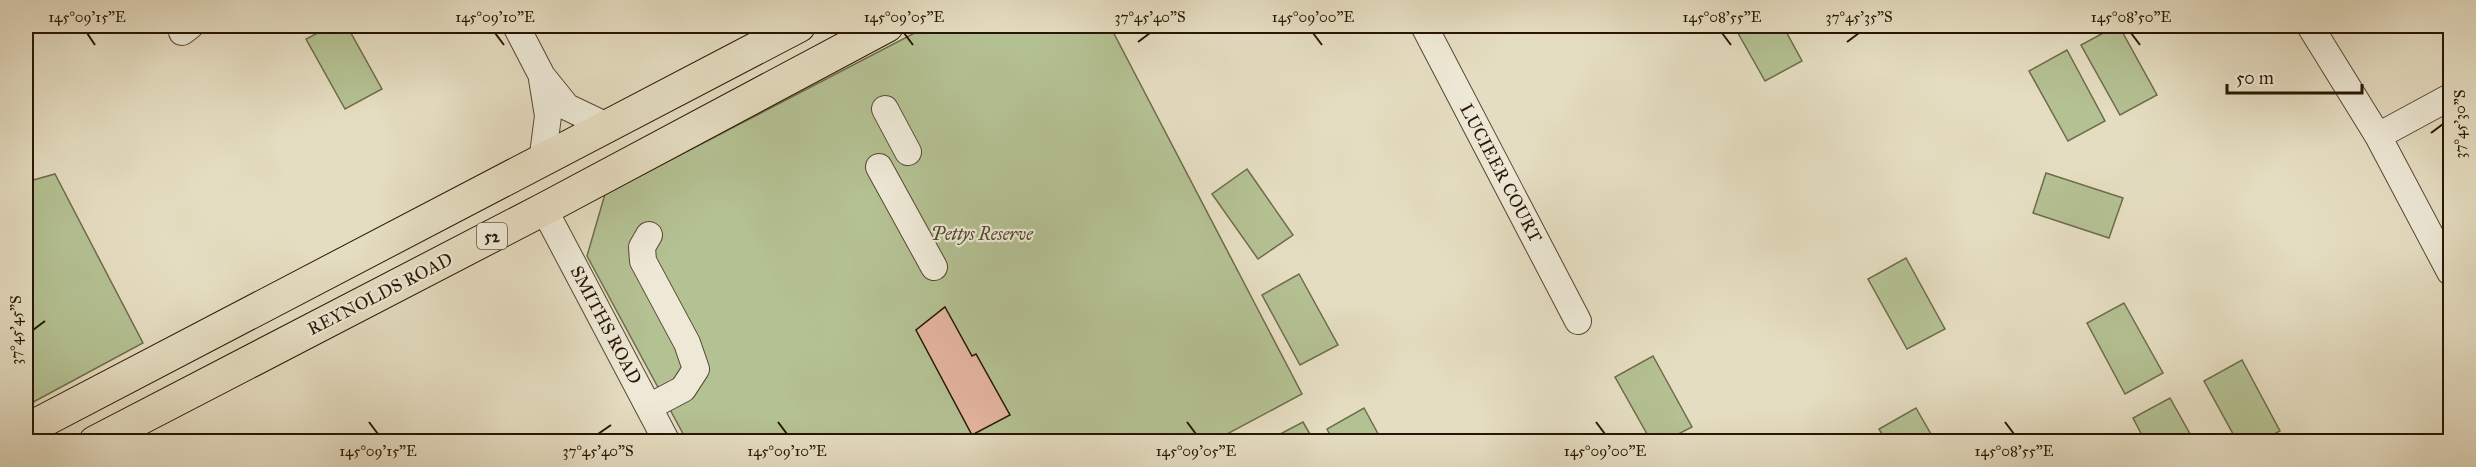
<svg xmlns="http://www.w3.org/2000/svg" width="2476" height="467" font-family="'IM FELL Great Primer',serif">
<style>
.green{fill:#b4c193;stroke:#6e6c4b;stroke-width:1.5}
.building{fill:#e5b5a0;stroke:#271603;stroke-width:1.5}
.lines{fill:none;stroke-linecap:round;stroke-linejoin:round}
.minor-casing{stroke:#564832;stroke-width:28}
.major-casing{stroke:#271603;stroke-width:34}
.minor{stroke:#eee9d7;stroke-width:26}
.major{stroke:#e5ddc1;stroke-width:32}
.ticks{fill:none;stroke:#271603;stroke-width:2}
.labels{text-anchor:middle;stroke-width:4.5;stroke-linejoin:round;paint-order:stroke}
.shield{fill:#eee9d7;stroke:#635543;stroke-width:1.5}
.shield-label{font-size:16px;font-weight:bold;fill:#271603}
.street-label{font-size:18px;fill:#271603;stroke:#eee9d7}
.park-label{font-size:18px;font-style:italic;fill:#51492e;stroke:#eee9d7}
.neatline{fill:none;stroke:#271603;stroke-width:2}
.ticks-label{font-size:15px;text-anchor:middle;fill:#271603}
</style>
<rect width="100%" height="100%" fill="#e5ddc1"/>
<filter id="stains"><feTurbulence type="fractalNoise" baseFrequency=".00333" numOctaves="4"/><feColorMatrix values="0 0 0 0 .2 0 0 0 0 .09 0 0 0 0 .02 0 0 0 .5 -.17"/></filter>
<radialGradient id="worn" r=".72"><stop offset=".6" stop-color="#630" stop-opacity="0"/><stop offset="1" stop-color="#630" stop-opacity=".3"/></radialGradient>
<!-- green -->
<path class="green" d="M 331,26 L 347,26 L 382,89 L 345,109 L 306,39 Z
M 928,26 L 1110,26 L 1302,394 L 1214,441 L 687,441 L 587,256 L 605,194 Z
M 1734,26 L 1783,26 L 1802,61 L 1765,81 Z
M 2116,26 L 2119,26 L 2157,95 L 2120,115 L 2081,45 Z
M 2067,50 L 2105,121 L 2068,141 L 2029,71 Z
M 1247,169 L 1293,235 L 1258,259 L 1212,194 Z
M 2046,173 L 2123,198 L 2109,238 L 2033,213 Z
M 55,174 L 143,343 L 26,406 L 26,182 Z
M 1906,258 L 1945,329 L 1907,349 L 1868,279 Z
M 1299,274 L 1338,345 L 1300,365 L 1262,295 Z
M 2124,303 L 2163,373 L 2125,394 L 2087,323 Z
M 1653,356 L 1692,427 L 1665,441 L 1651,441 L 1615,377 Z
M 2242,360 L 2280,431 L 2261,441 L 2237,441 L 2204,381 Z
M 2170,398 L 2194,441 L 2145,441 L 2133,418 Z
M 1364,408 L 1382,441 L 1333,441 L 1327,429 Z
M 1916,408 L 1935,441 L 1886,441 L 1879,429 Z
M 1303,422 L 1314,441 L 1267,441 Z"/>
<!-- building -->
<path class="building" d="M 945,307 L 972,356 L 976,354 L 1010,415 L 972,435 L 916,330 Z"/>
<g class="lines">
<defs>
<path id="minor" d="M 516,26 L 542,76 L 567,107 L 609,127
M 1424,26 L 1578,321
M 2310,26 L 2378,136 L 2450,272
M 182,32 L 190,26
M 885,109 L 908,152
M 2378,136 L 2450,97
M 542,162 L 548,116 L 542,79
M 879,167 L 934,267
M 544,209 L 667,442
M 649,235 L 642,247 L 643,261 L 687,343 L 696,369 L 683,389 L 649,407"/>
<path id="major" d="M 26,430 L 799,26
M 95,442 L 544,209 L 887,26"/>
</defs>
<!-- minor casing -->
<use href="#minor" class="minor-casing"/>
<!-- major casing -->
<use href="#major" class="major-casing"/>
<!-- minor -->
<use href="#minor" class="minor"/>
<!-- major -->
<use href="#major" class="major"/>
</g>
<!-- ticks -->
<path class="ticks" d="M 87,33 L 95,45M 495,33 L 504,45M 904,33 L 913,45M 1313,33 L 1322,45M 1722,33 L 1731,45M 2131,33 L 2140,45M 1138,42 L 1150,33M 1847,42 L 1859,33M 2431,133 L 2443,124M 33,330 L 45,321M 369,422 L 378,434M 778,422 L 787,434M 1187,422 L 1196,434M 1596,422 L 1605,434M 2005,422 L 2014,434M 598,434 L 611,425"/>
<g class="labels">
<!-- shield labels -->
<rect class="shield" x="477" y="223" width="30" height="26" rx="4.5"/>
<g class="shield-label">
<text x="492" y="242">52</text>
</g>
<!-- street labels -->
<g class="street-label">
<text transform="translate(1501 173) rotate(62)" y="6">LUCIEER COURT</text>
<text transform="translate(380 294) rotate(-27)" y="6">REYNOLDS ROAD</text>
<text transform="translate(606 325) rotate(62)" y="6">SMITHS ROAD</text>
</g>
<!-- park labels -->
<g class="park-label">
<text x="982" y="240">Pettys Reserve</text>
</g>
</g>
<!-- margin -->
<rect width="2476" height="467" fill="none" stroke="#e5ddc1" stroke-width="66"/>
<!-- scale -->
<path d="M2227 84v9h135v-9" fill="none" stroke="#271603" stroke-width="3"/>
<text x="2236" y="84" font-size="18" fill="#271603" stroke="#eee9d7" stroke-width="4.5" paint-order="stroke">50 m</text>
<rect x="33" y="33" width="2410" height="401" class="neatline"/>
<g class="ticks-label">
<text x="87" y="22">145°09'15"E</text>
<text x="495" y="22">145°09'10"E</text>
<text x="904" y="22">145°09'05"E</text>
<text x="1150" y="22">37°45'40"S</text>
<text x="1313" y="22">145°09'00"E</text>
<text x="1722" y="22">145°08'55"E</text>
<text x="1859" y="22">37°45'35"S</text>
<text x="2131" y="22">145°08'50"E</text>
<text transform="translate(2460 124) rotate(-90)" y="5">37°45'30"S</text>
<text transform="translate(16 330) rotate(-90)" y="5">37°45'45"S</text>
<text x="378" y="456">145°09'15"E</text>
<text x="598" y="456">37°45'40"S</text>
<text x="787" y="456">145°09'10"E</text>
<text x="1196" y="456">145°09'05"E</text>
<text x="1605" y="456">145°09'00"E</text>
<text x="2014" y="456">145°08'55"E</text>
</g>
<rect width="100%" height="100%" filter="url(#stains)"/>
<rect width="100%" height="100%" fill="url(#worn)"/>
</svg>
